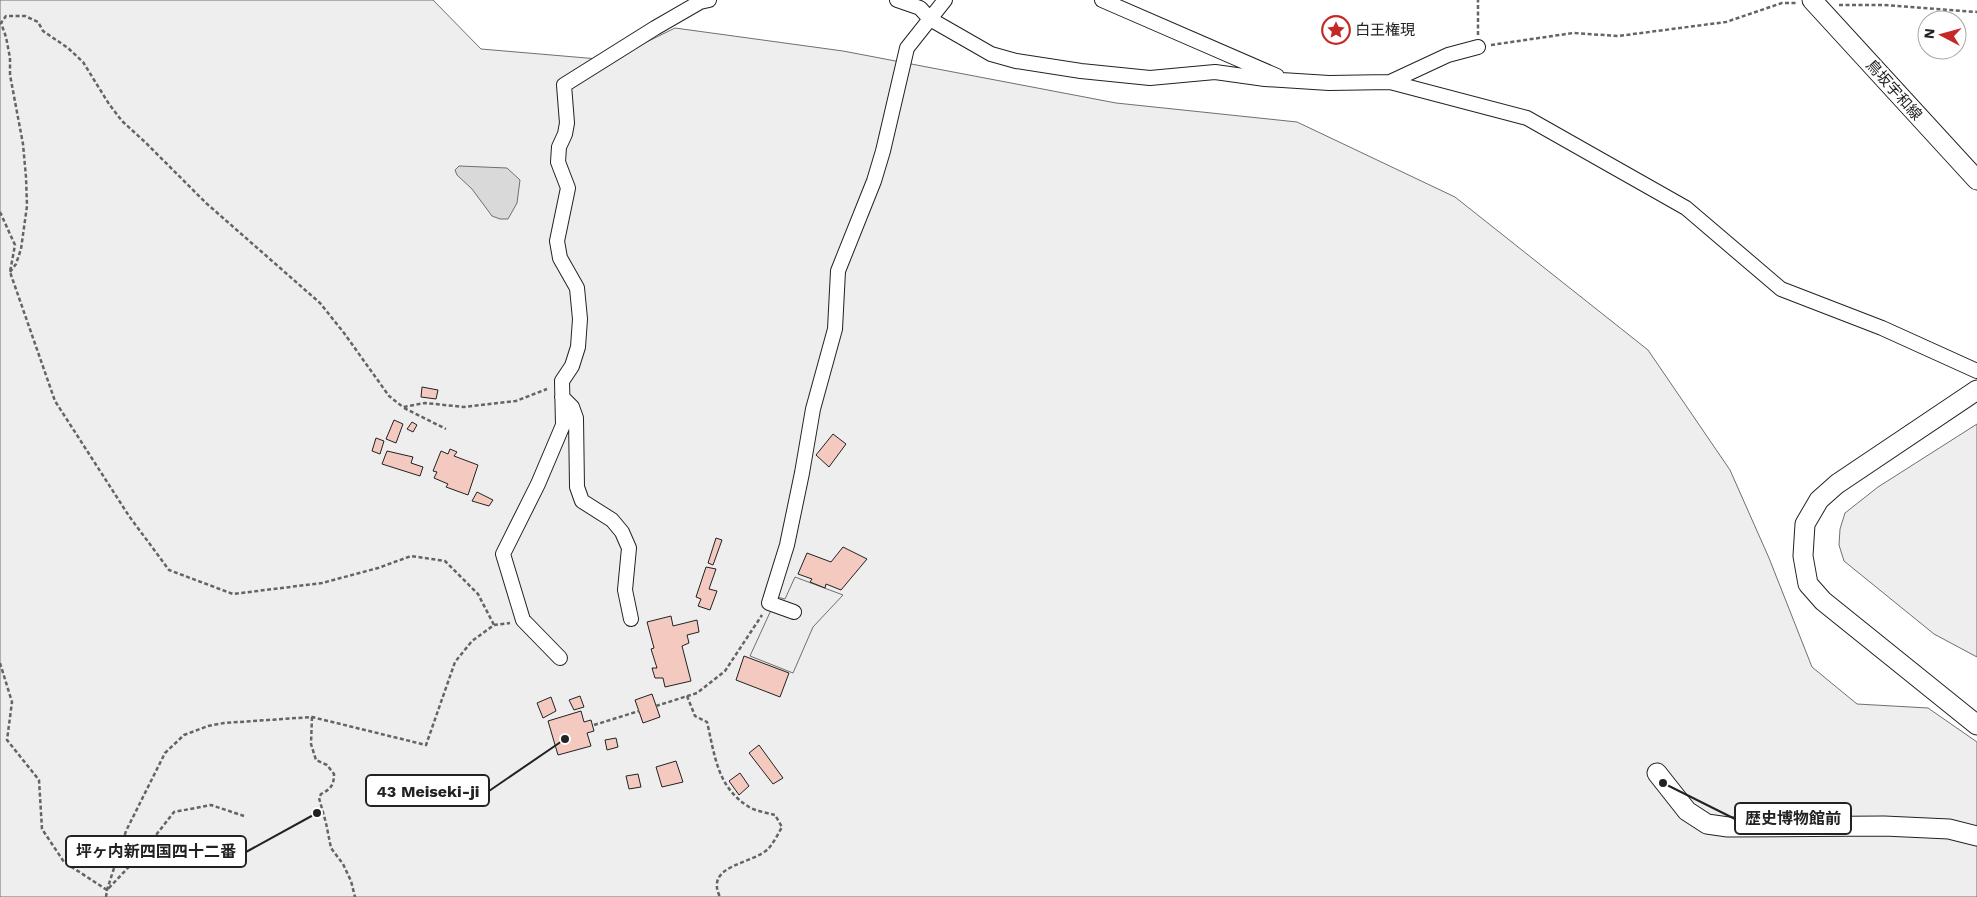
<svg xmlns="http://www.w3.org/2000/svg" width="1977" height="897" font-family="'Work Sans','Noto Sans JP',sans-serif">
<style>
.green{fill:#eee;stroke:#6f6f6f}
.parking{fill:#ededed;stroke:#6f6f6f}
.water{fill:#d9d9d9;stroke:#6f6f6f}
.building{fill:#f3c9c0;stroke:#222}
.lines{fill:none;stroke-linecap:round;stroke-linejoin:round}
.street-casing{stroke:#222;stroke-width:16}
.secondary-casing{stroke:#222;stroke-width:21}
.path{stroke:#646464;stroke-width:2.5;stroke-dasharray:4 2.5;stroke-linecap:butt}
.street{stroke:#fff;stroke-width:14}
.secondary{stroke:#fff;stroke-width:19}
.labels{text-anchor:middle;stroke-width:4;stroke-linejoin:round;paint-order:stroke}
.poi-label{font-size:15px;fill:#222;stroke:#fff;text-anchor:start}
.street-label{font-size:15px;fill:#222;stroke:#fff}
.leader{fill:none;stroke:#222;stroke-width:2}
.callout-dot{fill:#222;stroke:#fff;stroke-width:2}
.callout{fill:#fff;stroke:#222;stroke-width:2}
.callout-label{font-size:16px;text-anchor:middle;font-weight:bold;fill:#222}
</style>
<rect width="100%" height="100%" fill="#fff"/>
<!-- green -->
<path class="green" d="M 0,0 L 433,0 L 481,49 L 610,60 L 675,28 L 843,51 L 1116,103 L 1297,122 L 1455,197 L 1648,350 L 1730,470 L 1769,558 L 1812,667 L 1857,704 L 1928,708 L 1977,742 L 1977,897 L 0,897 Z
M 1977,424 L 1977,657 L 1934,634 L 1844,561 L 1839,545 L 1840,529 L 1845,513 L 1878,487 Z"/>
<!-- parking -->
<path class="parking" d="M 795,577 L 843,595 L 813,627 L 793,673 L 750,656 L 777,597 L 785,599 Z"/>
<!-- water -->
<path class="water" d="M 459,166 L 507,168 L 520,180 L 517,203 L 508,219 L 500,219 L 492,216 L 472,189 L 457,175 L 455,170 Z"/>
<!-- building -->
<path class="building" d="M 422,387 L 438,390 L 436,399 L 421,397 Z
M 394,420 L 403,424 L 396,443 L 386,439 Z
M 412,422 L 417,425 L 413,432 L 407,429 Z
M 833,434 L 846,444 L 829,467 L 816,455 Z
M 376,438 L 384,441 L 380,454 L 372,451 Z
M 450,449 L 457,452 L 454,456 L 478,465 L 468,495 L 446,487 L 448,484 L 434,478 L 437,472 L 433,471 L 441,451 L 448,454 Z
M 387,451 L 413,457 L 411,463 L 423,467 L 420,476 L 382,464 Z
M 477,492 L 493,500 L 489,506 L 472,501 Z
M 716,538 L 722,540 L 713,565 L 708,563 Z
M 843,547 L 867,559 L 841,590 L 826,584 L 825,588 L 810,582 L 812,579 L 798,574 L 807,553 L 831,562 Z
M 706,567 L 716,569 L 709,589 L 717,591 L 710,610 L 698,606 L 701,599 L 696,597 Z
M 671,616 L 673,626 L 697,620 L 699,632 L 687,635 L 689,643 L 682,646 L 691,681 L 665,687 L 663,678 L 655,678 L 652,668 L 657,668 L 651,649 L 654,648 L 647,622 Z
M 744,656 L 789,673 L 780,697 L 736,680 Z
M 652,694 L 660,717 L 643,723 L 635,700 Z
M 580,696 L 584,707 L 574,710 L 569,700 Z
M 551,697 L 556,711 L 543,718 L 537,703 Z
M 581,711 L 584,722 L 591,720 L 594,731 L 587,733 L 591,746 L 558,755 L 548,721 Z
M 616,738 L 618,747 L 607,750 L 605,740 Z
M 759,745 L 783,778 L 773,784 L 749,753 Z
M 676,761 L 683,782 L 662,787 L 656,767 Z
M 740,773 L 749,786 L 739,795 L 729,781 Z
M 638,774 L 641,787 L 629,789 L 626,776 Z"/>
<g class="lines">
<defs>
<path id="street" d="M 897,0 L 920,8 L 930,19 L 991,54 L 1016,61 L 1081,71 L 1150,78 L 1215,72 L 1265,79 L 1329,83 L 1390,82 L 1527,118 L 1686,208 L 1781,289 L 1882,328 L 1977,371
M 1102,0 L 1277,76
M 1390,82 L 1448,55 L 1478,47
M 562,397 L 572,407 L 576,418 L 577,487 L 582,501 L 612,520 L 622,532 L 629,548 L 625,590 L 631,619
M 794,612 L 769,603 L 787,545 L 802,473 L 813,409 L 835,329 L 838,271 L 874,181 L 883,151 L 907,48 L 945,0
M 560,658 L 523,620 L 503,554 L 538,484 L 563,425 L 562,381 L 572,366 L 578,347 L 580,319 L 577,288 L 560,258 L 557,241 L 568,188 L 558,162 L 559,147 L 565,134 L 567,123 L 564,85 L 655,28 L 700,2 L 709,0"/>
<path id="secondary" d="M 1812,0 L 1977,180
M 1977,390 L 1837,484 L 1819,500 L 1805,524 L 1803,556 L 1808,584 L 1823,601 L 1977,725
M 1657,773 L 1687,811 L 1707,824 L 1728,827 L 1884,826 L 1949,829 L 1977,836"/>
</defs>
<!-- street casing -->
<use href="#street" class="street-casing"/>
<!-- secondary casing -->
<use href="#secondary" class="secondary-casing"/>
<!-- path -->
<path class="path" d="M 1839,5 L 1884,5 L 1977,12
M 1478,35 L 1478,0
M 1491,45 L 1573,33 L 1618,36 L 1726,22 L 1782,3 L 1796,3
M 0,212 L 15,245 L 10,272 L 55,401 L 129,516 L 169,570 L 233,594 L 322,583 L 378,568 L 411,556 L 445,561 L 478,594 L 494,625
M 10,272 L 16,264 L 21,249 L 27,206 L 26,177 L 23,144 L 10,75 L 10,58 L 6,37 L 1,23 L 6,16 L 25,16 L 38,22 L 43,31 L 68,48 L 83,62 L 109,104 L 122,121 L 145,142 L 206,203 L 320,303 L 344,333 L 389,396 L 403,407 L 425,403 L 464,407 L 516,401 L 547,389
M 404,408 L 446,429
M 0,663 L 12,702 L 7,740 L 39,780 L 42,829 L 64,862 L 107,890 L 142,853 L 174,812 L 211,805 L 244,816
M 687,696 L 695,716 L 707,722 C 715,756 717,787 749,807 C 756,811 767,813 775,815 L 782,827 C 778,834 774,842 769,848 C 753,865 704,864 720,897
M 656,706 L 697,693 L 725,671 L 762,615
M 312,717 L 311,744 L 316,760 L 327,765 L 334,774 C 334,785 331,789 321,794 L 319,798 L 326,823 L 331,848 L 343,864 L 351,881 L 355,897
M 594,725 L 639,711
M 106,897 L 107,890 L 126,831 L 165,753 L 184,735 L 208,726 L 224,723 L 312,717 L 426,745 L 455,662 L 472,641 L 494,625 L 510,623"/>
<!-- street -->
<use href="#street" class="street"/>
<!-- secondary -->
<use href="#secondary" class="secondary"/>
</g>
<!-- icons -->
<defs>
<symbol id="sight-ring" viewBox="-11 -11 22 22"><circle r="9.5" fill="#fff" stroke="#c62828" stroke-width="1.5"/><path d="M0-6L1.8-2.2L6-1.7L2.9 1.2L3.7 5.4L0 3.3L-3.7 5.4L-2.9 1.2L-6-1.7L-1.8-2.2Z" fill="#c62828"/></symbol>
</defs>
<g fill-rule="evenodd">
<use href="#sight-ring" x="1320" y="14" width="32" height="32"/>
</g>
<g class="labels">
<!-- poi labels -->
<g class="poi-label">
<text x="1355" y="35">白王権現</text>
</g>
<!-- street labels -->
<g class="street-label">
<text transform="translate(1894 90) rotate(48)" y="5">鳥坂宇和線</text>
</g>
</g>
<!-- callouts -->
<path class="leader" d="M565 739L489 791M1663 783L1735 819M317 813L246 852"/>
<g class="callout-dot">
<circle cx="565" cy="739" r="5"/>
<circle cx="1663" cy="783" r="5"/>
<circle cx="317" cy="813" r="5"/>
</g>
<g class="callout">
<rect x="366" y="775" width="123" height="31" rx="5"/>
<rect x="1735" y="803" width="116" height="31" rx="5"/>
<rect x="66" y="836" width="180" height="31" rx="5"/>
</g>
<g class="callout-label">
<text x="428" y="797">43 Meiseki-ji</text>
<text x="1793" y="824">歴史博物館前</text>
<text x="156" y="857">坪ヶ内新四国四十二番</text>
</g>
<!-- north arrow -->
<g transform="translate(1942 35) rotate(276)"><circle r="24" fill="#ffffff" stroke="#a7a7a7"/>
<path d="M0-4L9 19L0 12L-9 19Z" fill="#c62828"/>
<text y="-8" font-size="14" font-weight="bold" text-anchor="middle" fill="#222222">N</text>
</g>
</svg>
